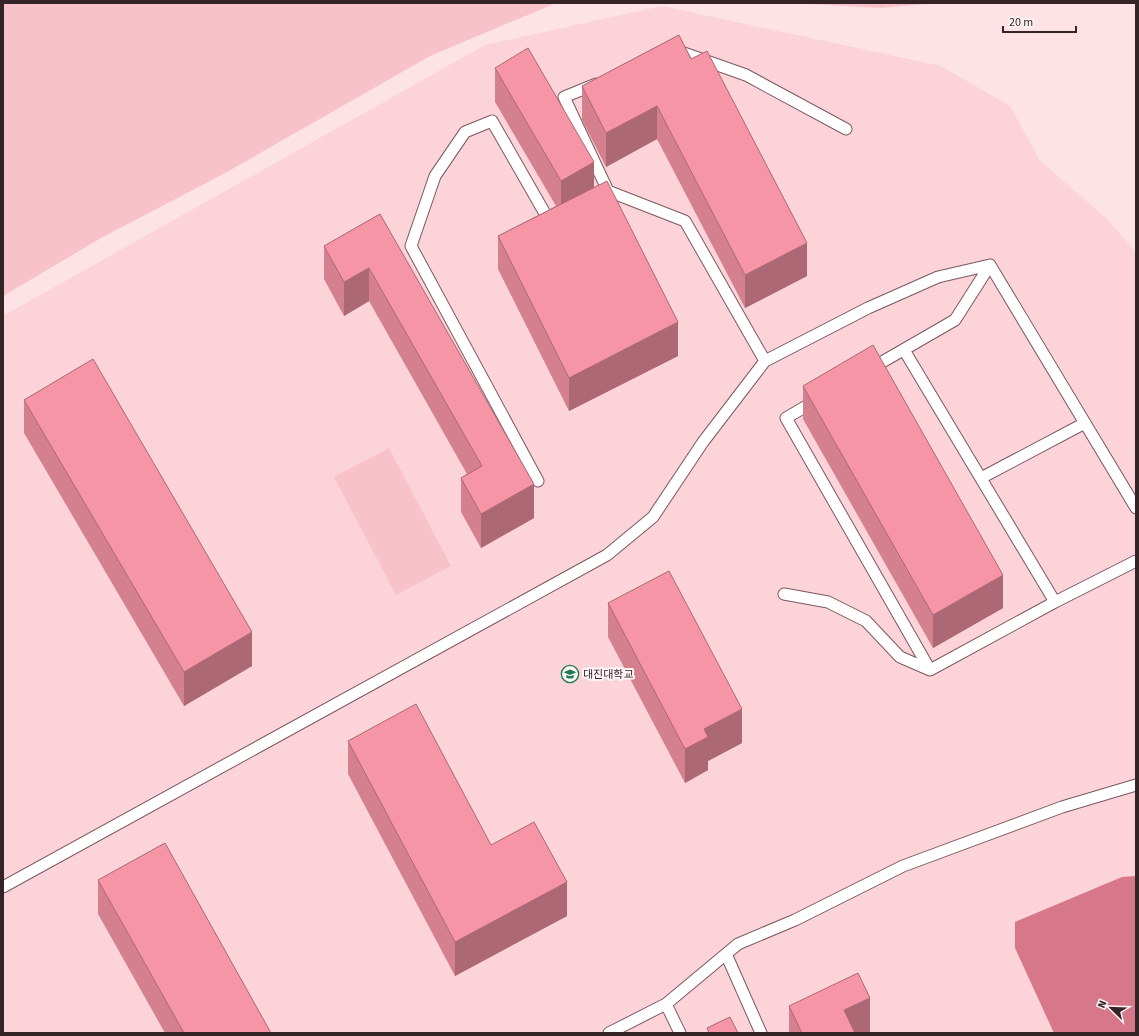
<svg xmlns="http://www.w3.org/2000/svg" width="1139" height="1036" font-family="'Source Sans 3','Noto Sans KR',sans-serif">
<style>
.built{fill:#fcd3d8}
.green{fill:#f7c2c9}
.water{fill:#d67889}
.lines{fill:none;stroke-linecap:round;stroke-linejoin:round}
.lane-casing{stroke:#7b585d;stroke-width:13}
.lane{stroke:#fff;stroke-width:11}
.wall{fill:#d4808f}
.shaded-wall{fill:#ac6874}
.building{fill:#f695a6;stroke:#ac6874}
.labels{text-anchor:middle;stroke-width:4;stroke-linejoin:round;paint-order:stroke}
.poi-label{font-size:11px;fill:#342427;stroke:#fef5f6;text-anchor:start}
</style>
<rect width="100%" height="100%" fill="#fde3e6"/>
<!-- built -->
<path class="built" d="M 662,6 L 941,66 L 1010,106 L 1040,161 L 1106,218 L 1136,252 L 1136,1033 L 3,1033 L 3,316 L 485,45 Z"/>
<!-- green -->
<path class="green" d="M 3,3 L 556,3 L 430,56 L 227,172 L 101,238 L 3,296 Z
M 793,3 L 937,3 L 881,8 Z
M 389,448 L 451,566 L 396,595 L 334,477 Z"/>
<!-- water -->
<path class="water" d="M 1136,876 L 1136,1033 L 1054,1033 L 1015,948 L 1015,922 L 1122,877 Z"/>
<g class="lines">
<defs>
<path id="lane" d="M 675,52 L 678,51 L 746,75 L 846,129
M 596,84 L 564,97 L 608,191 L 685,221 L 765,361
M 870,369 L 955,320 L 990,265
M 815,401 L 786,418 L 930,670 L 1055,602 L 904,350
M 981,478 L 1085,423
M 538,481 L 411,246 L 435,176 L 465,132 L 492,121 L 551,224 L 553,223
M 784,594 L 828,602 L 866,621 L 900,657 L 930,670
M 1055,602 L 1136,561
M 3,887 L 607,555 L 653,517 L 703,442 L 765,361 L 868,308 L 938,277 L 990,265 L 1136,508
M 726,954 L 761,1033
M 666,1004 L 680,1033
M 609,1033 L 666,1004 L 738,944 L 795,920 L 903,866 L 1062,807 L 1136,785"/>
</defs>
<!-- lane casing -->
<use href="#lane" class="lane-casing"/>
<!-- lane -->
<use href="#lane" class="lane"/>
</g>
<!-- wall -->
<path class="wall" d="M 679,35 L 807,276 L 745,308 L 657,139 L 606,167 L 582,120 L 582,86 Z
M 495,68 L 594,187 L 678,356 L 569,411 L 498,269 L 498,236 L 556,206 L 495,102 Z
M 380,214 L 534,518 L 481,548 L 461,512 L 461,478 L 467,474 L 369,301 L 344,316 L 324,279 L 324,246 Z
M 803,386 L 1003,608 L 933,648 L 803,419 Z
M 24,400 L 252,666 L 184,706 L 24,433 Z
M 608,603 L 742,743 L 708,761 L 708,770 L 685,783 L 608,637 Z
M 348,741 L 491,845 L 567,916 L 455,976 L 348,774 Z
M 98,880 L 271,1033 L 165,1033 L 98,914 Z
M 789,1006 L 870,1032 L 867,1033 L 789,1033 Z"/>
<!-- shaded-wall -->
<path class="shaded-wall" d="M 657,106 L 657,139 L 606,167 L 606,133 Z
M 594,162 L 594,195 L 561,215 L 561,181 Z
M 807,243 L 807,276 L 745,308 L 745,275 Z
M 369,268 L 369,301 L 344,316 L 344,282 Z
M 678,322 L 678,356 L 569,411 L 569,378 Z
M 534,484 L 534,518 L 481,548 L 481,514 Z
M 1003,575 L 1003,608 L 933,648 L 933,615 Z
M 252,632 L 252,666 L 184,706 L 184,672 Z
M 742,709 L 742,743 L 708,761 L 708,770 L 685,783 L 685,749 L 704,729 Z
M 567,882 L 567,916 L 455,976 L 455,942 Z
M 870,998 L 870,1032 L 867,1033 L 844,1033 L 844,1010 Z"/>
<!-- building -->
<path class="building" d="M 679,35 L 691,59 L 707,51 L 807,243 L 745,275 L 657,106 L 606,133 L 582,86 Z
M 528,48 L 594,162 L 561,181 L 495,68 Z
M 607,181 L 678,322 L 569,378 L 498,236 Z
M 380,214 L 534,484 L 481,514 L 461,478 L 482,466 L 369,268 L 344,282 L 324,246 Z
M 873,345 L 1003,575 L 933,615 L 803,386 Z
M 93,359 L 252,632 L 184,672 L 24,400 Z
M 669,571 L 742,709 L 704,729 L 708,737 L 685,749 L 608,603 Z
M 416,704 L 491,845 L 534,822 L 567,882 L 455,942 L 348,741 Z
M 165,843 L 271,1033 L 184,1033 L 98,880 Z
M 858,973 L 870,998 L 844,1010 L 855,1033 L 802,1033 L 789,1006 Z
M 730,1017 L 738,1033 L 709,1033 L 707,1028 Z"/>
<!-- icons -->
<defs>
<symbol id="university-ring" viewBox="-11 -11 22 22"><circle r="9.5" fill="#fef5f6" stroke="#1c7a50" stroke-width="1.5"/><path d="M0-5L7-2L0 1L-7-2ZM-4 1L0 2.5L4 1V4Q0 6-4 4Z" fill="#1c7a50"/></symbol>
</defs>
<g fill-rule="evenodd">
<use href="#university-ring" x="560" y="664" width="20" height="20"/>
</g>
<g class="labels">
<!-- poi labels -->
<g class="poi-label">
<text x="583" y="678">대진대학교</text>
</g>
</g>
<!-- border -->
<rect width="1139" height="1036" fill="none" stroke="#342427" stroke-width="8"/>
<!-- north arrow -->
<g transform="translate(1111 1008) rotate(293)" stroke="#fef5f6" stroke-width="3" paint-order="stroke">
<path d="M0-3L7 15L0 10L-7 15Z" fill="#342427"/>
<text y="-6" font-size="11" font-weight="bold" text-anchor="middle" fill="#342427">N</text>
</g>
<!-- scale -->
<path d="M1003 26v6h73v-6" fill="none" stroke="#342427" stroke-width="2"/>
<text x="1009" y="26" font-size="12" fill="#342427" stroke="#fef5f6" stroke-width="3" paint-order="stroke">20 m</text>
</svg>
